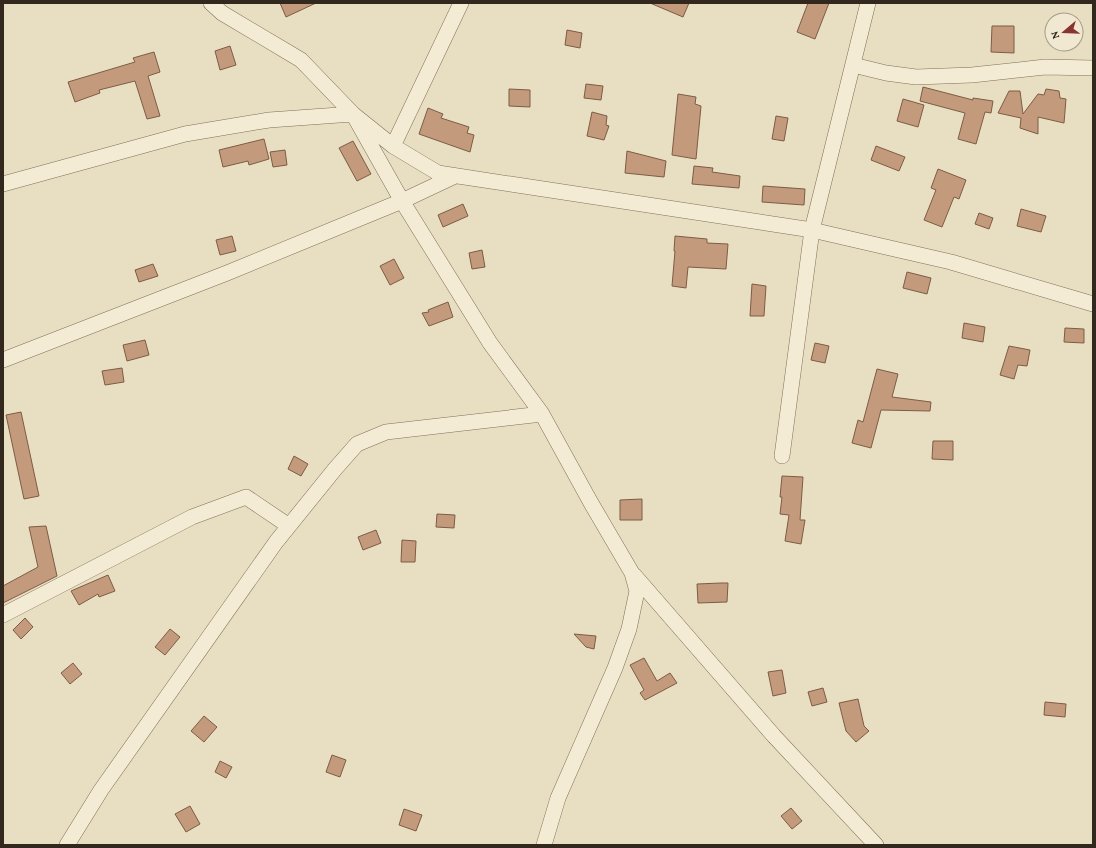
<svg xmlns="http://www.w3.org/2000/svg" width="1096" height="848" font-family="'Crimson Pro',serif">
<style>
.building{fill:#c39b7c;stroke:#7d5c44}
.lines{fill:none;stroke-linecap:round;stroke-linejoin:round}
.minor-casing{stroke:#80705b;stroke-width:16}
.minor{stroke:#f4ebd4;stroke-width:15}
</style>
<rect width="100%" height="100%" fill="#e8dec2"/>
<!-- building -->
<path class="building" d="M 280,3 L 316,3 L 286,17 Z
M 650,3 L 689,3 L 683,17 Z
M 808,3 L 829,3 L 815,39 L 797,32 Z
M 992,26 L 1014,26 L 1014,53 L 991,52 Z
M 567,30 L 582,33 L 580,48 L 565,45 Z
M 230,46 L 236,65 L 220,70 L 215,51 Z
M 154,52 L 160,72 L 148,76 L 160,116 L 147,119 L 135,81 L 99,90 L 100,93 L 75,102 L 68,82 L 135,62 L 133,58 Z
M 586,84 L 603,86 L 601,100 L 584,98 Z
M 923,87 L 973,100 L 973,98 L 993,101 L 991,113 L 985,112 L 976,144 L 958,139 L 965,113 L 920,101 Z
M 509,89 L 530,90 L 530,107 L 509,106 Z
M 1046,89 L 1059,91 L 1060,98 L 1066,99 L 1064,123 L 1038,117 L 1038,134 L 1020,128 L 1021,118 L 998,113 L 1009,91 L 1020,91 L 1023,114 L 1038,94 L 1044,95 Z
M 678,94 L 696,97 L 695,104 L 701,106 L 696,159 L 672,155 Z
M 903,99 L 924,105 L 918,127 L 897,121 Z
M 428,108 L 443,114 L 441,118 L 469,127 L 467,133 L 474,135 L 470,152 L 419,134 Z
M 592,112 L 607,116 L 606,125 L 609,126 L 604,140 L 587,136 Z
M 776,116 L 788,118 L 784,141 L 772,139 Z
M 264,139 L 269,159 L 249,165 L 248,161 L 223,167 L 219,150 Z
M 353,141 L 371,174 L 357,181 L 339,148 Z
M 876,146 L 905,157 L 899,171 L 871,160 Z
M 285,150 L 287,165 L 273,167 L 270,152 Z
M 627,151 L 666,161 L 664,177 L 625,173 Z
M 694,166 L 713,168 L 712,172 L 740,176 L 739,188 L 692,184 Z
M 938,169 L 966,180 L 959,199 L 954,197 L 942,227 L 924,220 L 936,190 L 931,188 Z
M 763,186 L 805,189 L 804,205 L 762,202 Z
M 463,204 L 468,216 L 443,227 L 438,215 Z
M 1021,209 L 1046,216 L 1041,232 L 1017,226 Z
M 979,213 L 993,218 L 989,229 L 975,224 Z
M 232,236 L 236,251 L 220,255 L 216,240 Z
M 675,236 L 707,239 L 707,243 L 728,244 L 726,269 L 688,267 L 686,288 L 672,286 L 675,251 L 674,251 Z
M 482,250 L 485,267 L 472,269 L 469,253 Z
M 394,259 L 404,278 L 390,285 L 380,266 Z
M 153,264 L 158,276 L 139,282 L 135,270 Z
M 907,272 L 931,278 L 927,294 L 903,288 Z
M 752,284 L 766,286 L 764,316 L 750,316 Z
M 448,302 L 453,317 L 429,326 L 422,313 L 429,312 L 428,310 Z
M 964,323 L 985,327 L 983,342 L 962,338 Z
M 1065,328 L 1084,329 L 1084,343 L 1064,342 Z
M 145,340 L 149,355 L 127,361 L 123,345 Z
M 815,343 L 829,346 L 825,363 L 811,360 Z
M 1009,346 L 1030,350 L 1027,366 L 1018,365 L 1014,379 L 1000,375 Z
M 122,368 L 124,382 L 105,385 L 102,371 Z
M 877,369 L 898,374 L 892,397 L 931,402 L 930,411 L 881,410 L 871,448 L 852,443 L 858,420 L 863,422 Z
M 21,412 L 39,496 L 24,499 L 6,415 Z
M 933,441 L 953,441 L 953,460 L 932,459 Z
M 294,456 L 308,464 L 301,476 L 288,469 Z
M 782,476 L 803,477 L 800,520 L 805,520 L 801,544 L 785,541 L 789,515 L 780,514 L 782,497 L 780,497 Z
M 642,499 L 642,520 L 620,520 L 620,500 Z
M 437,514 L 455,515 L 454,528 L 436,527 Z
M 46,526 L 57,576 L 3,603 L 3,586 L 38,567 L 29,527 Z
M 376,530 L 381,543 L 363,550 L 358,537 Z
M 402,540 L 416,541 L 415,562 L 401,562 Z
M 108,575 L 115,591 L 99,597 L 98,594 L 79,605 L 71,591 Z
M 721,583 L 728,583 L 727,602 L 698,603 L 697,584 Z
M 25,618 L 33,627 L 21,639 L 13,630 Z
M 170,629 L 180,637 L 165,655 L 155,647 Z
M 574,634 L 596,636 L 594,649 L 586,647 Z
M 644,658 L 657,681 L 670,673 L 677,683 L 645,700 L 640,693 L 644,690 L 630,665 Z
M 73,663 L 82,674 L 70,684 L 61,673 Z
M 782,670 L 786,693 L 773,696 L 768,672 Z
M 823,688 L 827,702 L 812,706 L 808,692 Z
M 858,699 L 864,726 L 869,731 L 856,742 L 846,731 L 839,703 Z
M 1045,702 L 1066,704 L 1065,717 L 1044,715 Z
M 204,716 L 217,727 L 204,742 L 191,731 Z
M 332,755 L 346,760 L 340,777 L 326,772 Z
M 220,761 L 232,767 L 226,778 L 215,772 Z
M 190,806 L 200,824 L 186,832 L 175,814 Z
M 791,808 L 802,821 L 792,829 L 781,816 Z
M 404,809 L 422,815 L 416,831 L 399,825 Z"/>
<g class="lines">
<defs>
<path id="minor" d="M 211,3 L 222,13 L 301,60 L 353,114 L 402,201 L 490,343 L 542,414 L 591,503 L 632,573 L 637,591 L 629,629 L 615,668 L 558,798 L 544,845
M 853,65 L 886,73 L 916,77 L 972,75 L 1045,67 L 1093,68
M 393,146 L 461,3
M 3,184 L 185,134 L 269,120 L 353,114 L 393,146 L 438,173 L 812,230 L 951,262 L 1093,304
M 3,360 L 227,273 L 402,201 L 455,176
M 782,456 L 812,230 L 868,3
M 634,575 L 774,736 L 876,845
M 3,615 L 192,517 L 246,497 L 289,526
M 67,845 L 101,790 L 276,542 L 335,469 L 357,444 L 386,432 L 542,414"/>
</defs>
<!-- minor casing -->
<use href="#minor" class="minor-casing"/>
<!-- minor -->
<use href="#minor" class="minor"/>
</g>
<!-- border -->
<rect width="1096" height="848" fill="none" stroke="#32281e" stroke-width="8"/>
<!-- north arrow -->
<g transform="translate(1064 32) rotate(251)"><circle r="19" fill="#f1e8d1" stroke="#a59b89"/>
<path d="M0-3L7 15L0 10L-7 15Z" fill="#893332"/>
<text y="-6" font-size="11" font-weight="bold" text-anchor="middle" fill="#32281e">N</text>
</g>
</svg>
